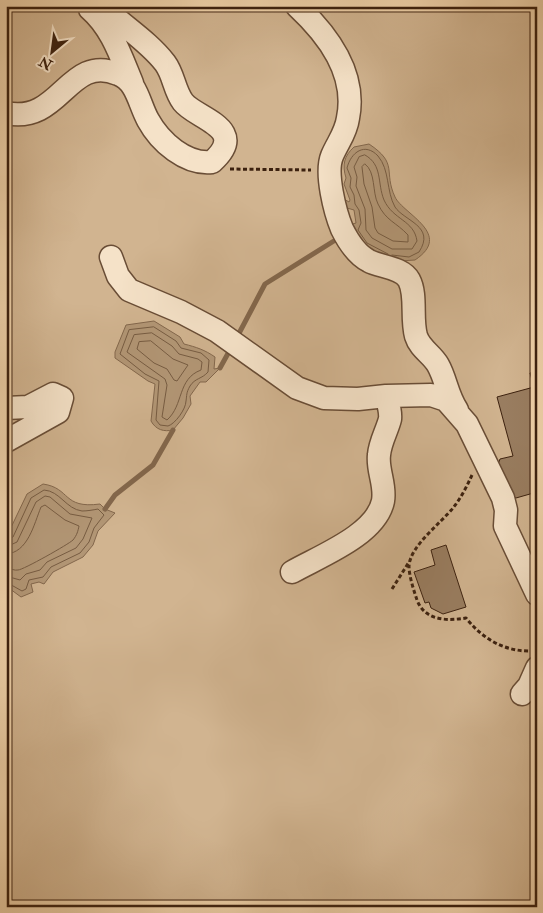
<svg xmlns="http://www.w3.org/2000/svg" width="543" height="913" font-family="'IM FELL Double Pica',serif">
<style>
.green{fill:#d1b490;stroke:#866a50}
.water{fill:#b29675;stroke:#83674c}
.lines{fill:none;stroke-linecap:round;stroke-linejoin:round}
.shore{stroke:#775c42;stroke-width:1}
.stream{stroke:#83674c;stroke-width:5}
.building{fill:#997d60;stroke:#3c210f}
.minor-casing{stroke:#694d36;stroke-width:25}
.path{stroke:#3c210f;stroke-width:3;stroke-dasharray:4 2.5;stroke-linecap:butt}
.minor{stroke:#f5e2c8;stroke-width:22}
</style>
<rect width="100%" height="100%" fill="#efd2aa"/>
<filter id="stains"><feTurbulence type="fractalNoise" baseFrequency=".004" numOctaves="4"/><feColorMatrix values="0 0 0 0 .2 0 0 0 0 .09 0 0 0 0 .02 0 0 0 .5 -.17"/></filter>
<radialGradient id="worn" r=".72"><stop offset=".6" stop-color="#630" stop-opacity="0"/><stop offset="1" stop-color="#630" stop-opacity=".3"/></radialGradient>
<!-- green -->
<path class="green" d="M 6,6 L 537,6 L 537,907 L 6,907 Z"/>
<!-- water -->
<path class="water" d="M 369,144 C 399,164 383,171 395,197 C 403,214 454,234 415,260 L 400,261 L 367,249 L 349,225 L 356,223 L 354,210 L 347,208 L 344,199 L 349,202 L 350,200 L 344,184 L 346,178 C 342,165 344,156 354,147 Z
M 154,321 L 180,337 L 184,344 C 196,347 205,350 215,357 L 214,369 L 220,368 L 206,382 L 200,382 L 190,396 L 191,404 L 183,418 L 173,430 C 164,432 156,430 151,421 L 155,384 L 148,381 L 115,358 L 115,352 L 126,325 Z
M 43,484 C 71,488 62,509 100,504 L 105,509 L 115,513 L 98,531 L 93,545 L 83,557 L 53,572 L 44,584 L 39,582 L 31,584 L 33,592 L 21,597 L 6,586 L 6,538 L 27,494 Z"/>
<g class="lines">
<!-- shore -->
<path class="shore" d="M 365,155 C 383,165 377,183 384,200 C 393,220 414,220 417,241 L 412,249 L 392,249 L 372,238 L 366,230 L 365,209 L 356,186 L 357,177 L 354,167 L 359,157 Z
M 365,164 C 376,172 372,192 378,204 C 386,221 396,222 408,235 L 408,242 L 393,241 L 378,233 L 375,228 L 372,207 L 364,184 L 362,167 Z
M 388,254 L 367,243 L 358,230 L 361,223 L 359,210 L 355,204 L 354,195 L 350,187 L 351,178 L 347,168 C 351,152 365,142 378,156 C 390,170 386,191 395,207 C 404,221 436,226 419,252 L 409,257 L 392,255
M 154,327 L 176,341 L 181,348 L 201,353 L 209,360 L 208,372 C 202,379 195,378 190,386 C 186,393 187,395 186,401 C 186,409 175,424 168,426 L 160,425 L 156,420 L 159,381 L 145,374 L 120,354 L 129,330 Z
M 152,333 L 172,346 L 179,354 L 198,359 L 202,362 L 201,370 C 177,379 184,405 167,420 L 162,417 L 167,385 L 165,379 L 127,352 L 134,335 Z
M 151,341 L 173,359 L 188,365 L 177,381 L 174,380 L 167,369 L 154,363 L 137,349 L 139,342 Z
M 6,540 L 13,537 L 31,498 L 44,490 C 60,491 66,509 82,511 C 87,511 93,510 98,509 L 104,515 L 94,528 L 89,542 L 80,553 L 51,567 L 43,577 L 29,580 L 26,589 L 22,591 L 6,582
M 6,547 L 17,542 L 36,502 L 45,496 L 50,497 L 70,514 L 92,518 L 83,539 L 76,548 L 47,562 L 40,570 L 26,574 L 20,580 L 6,576
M 6,554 C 28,553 34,524 41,507 L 45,505 L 65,520 L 79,526 C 78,531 77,535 73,540 C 69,544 23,570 18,570 C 15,571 9,568 6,568"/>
<!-- stream -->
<path class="stream" d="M 236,339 L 265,284 L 337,239
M 220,368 L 231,348
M 105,509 L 115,495 L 153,465 L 173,430"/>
</g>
<!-- building -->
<path class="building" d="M 537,372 L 537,492 L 516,498 L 506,490 L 496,469 L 500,459 L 513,456 L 497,397 L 534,387 L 530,373 Z
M 446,545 L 466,607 L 443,614 L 431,608 L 429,602 L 425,603 L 414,572 L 435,565 L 431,550 Z"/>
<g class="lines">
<defs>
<path id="minor" d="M 297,6 C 328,35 357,73 348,118 C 346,133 338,142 332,156 C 325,173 335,212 342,229 C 348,241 357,255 369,261 C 380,267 402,267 409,280 C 417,295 411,318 416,336 C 420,349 432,354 438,365 C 446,379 447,395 457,410
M 90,9 C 112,28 121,57 132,83
M 6,113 C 61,125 68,53 118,74 C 137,81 139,104 148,120 C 160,142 186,165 212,162 C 250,128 196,119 183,102 C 174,90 174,75 165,63 C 148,41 123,26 102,6
M 111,257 L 118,276 L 129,290 L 181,312 L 217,331 L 297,388 L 324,398 L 358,399 L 386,396 C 388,403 391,411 390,419 C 387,431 380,442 379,455 C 377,470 386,485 383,501 C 376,535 320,556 292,572
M 386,396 L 431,395 L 446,400 L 467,424 L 503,498 L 506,510 L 505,526 L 537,594
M 6,408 L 28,407 L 53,394 L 62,398 L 58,412 L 6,441
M 522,694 L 529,686 L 537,668"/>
</defs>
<!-- minor casing -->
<use href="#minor" class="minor-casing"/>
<!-- path -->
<path class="path" d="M 230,169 L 311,170
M 472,475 C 467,486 461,498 453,508 C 441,523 410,546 409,566 C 409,576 414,591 417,600 C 425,621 447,621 466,618 C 482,638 503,651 529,651
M 392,589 L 409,562"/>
<!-- minor -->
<use href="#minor" class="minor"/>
</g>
<!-- margin -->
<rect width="543" height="913" fill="none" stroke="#efd2aa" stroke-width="25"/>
<rect x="8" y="8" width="528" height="898" fill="none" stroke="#3c210f" stroke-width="2.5"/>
<rect x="12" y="12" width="518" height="888" fill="none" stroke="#3c210f"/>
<!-- north arrow -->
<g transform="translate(52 52) rotate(209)" stroke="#f5e2c8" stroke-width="4" paint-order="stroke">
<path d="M0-4L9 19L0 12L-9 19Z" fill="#3c210f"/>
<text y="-8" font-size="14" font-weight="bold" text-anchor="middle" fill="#3c210f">N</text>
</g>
<rect width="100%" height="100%" filter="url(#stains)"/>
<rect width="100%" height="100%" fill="url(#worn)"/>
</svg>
